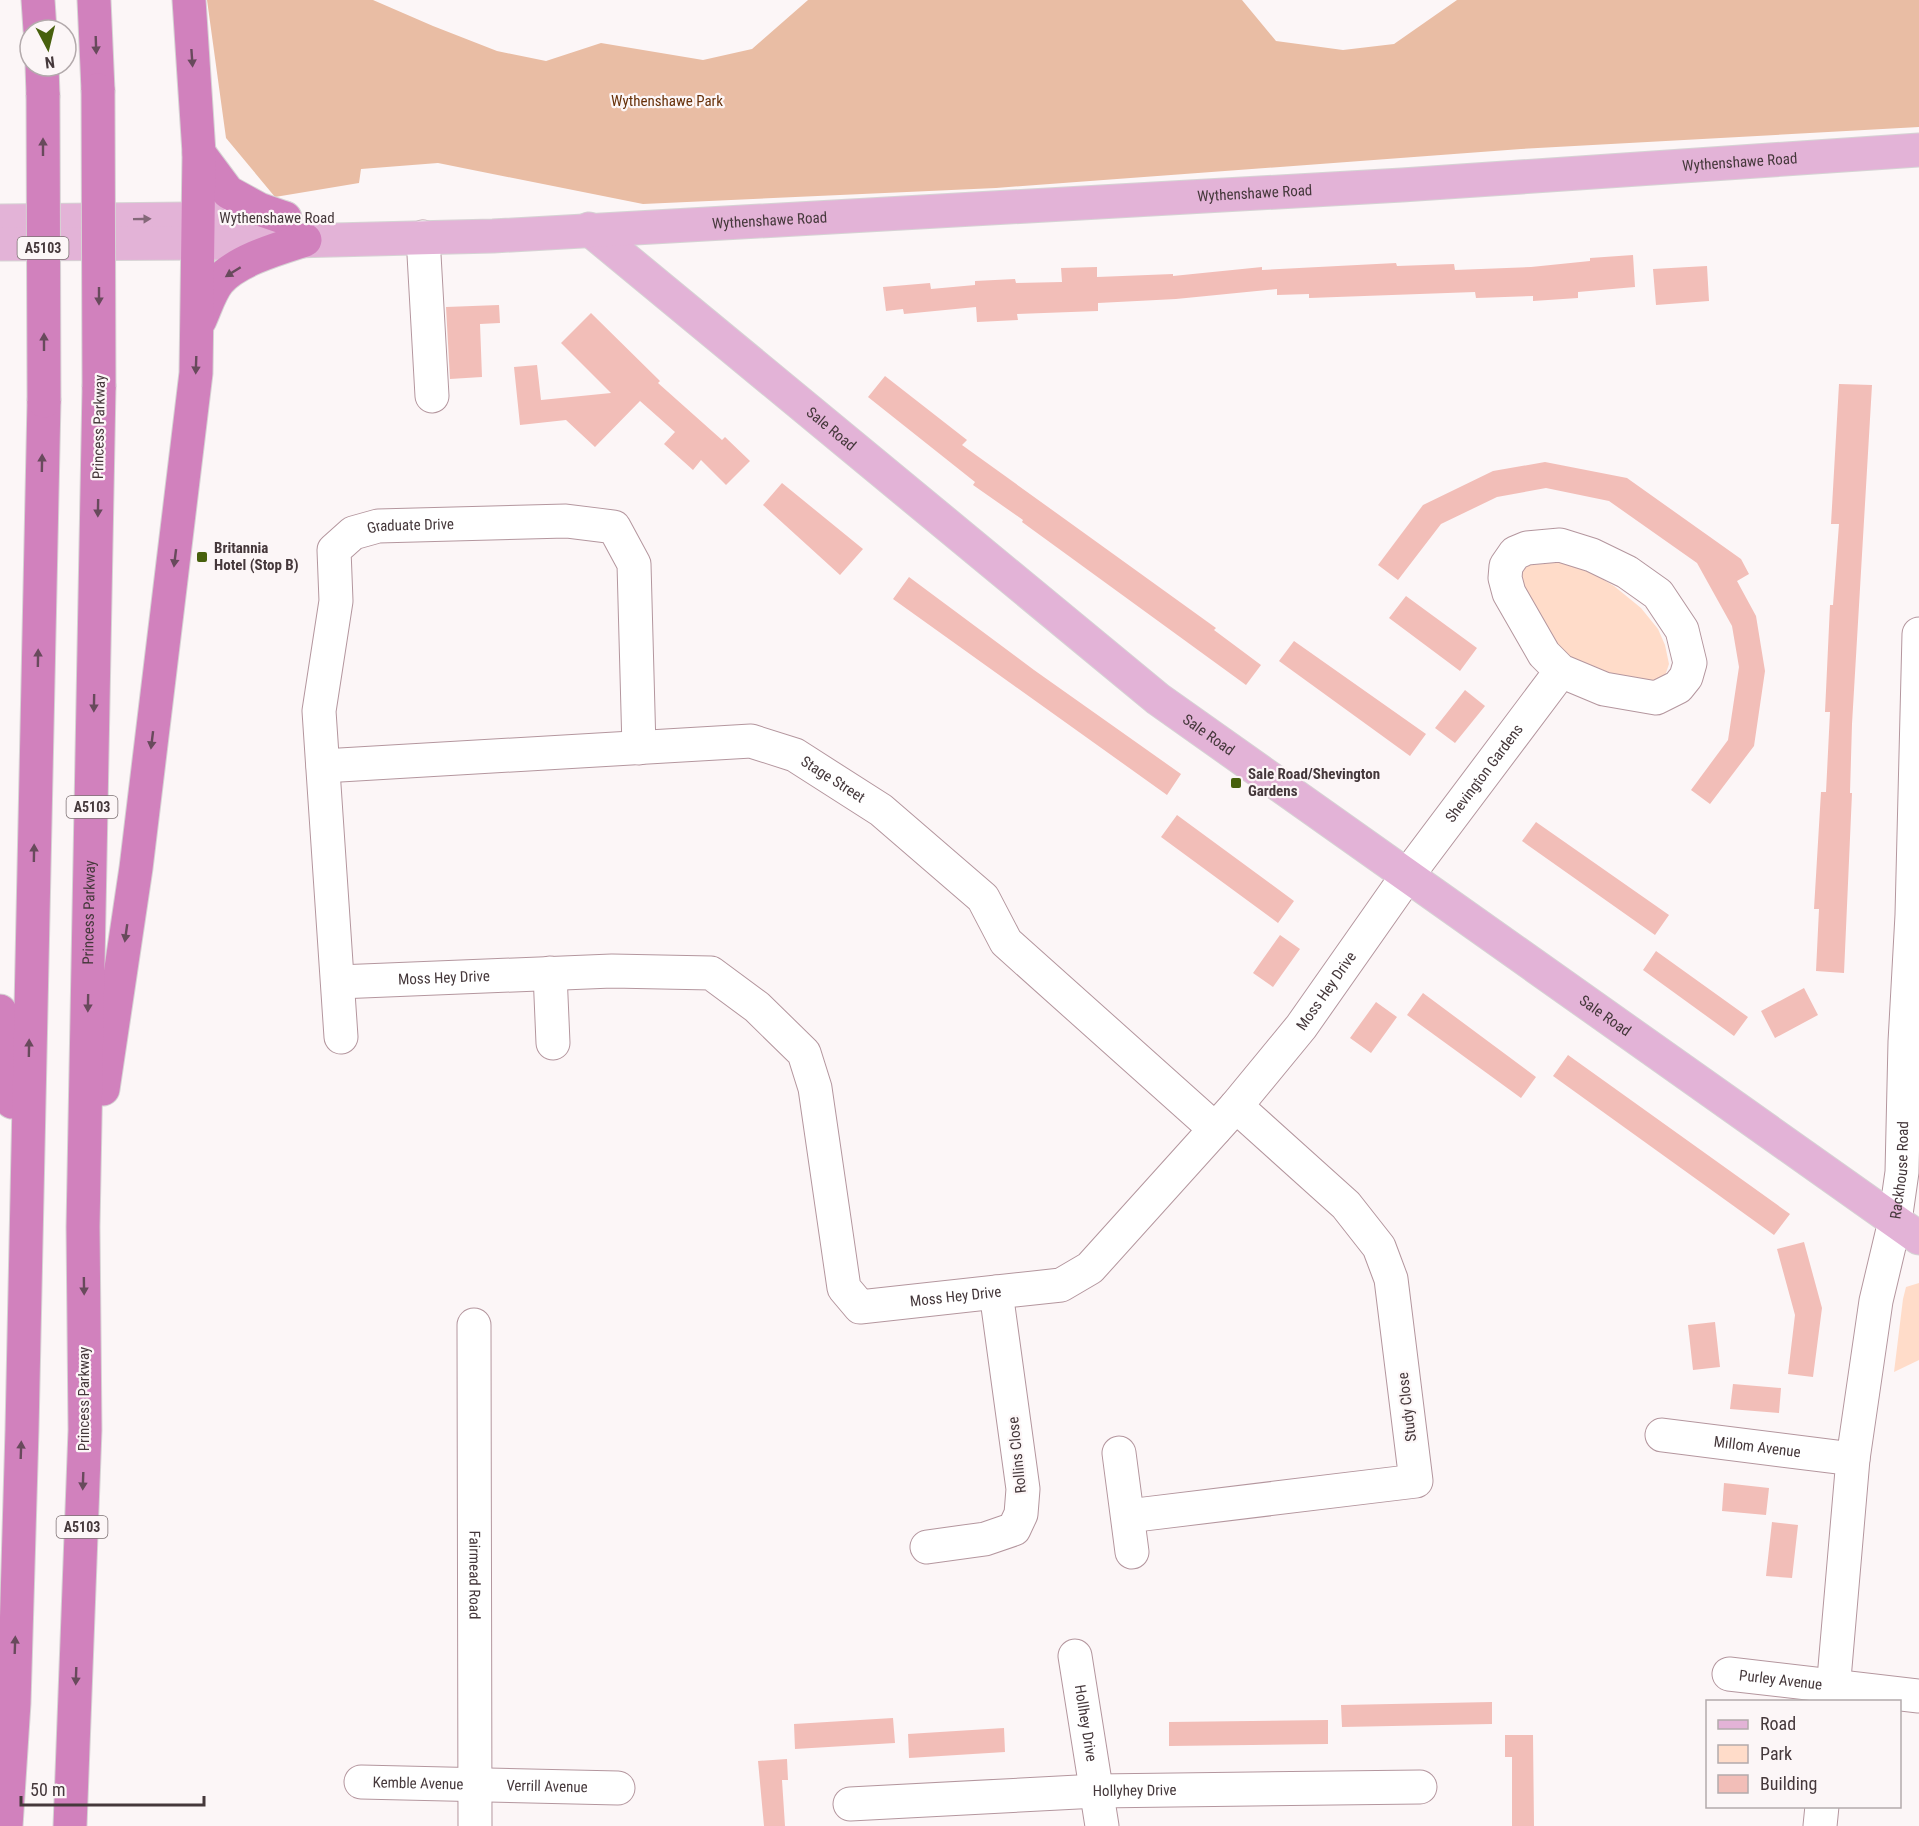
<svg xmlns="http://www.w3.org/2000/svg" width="1919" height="1826" font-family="'Roboto Condensed',sans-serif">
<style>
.green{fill:#ffdcc9}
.forest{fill:#e9bda4}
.building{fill:#f2beb8}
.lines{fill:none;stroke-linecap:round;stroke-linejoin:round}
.minor-casing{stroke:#b4969e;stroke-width:35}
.major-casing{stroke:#d6d3d4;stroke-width:35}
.highway-casing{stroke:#d6d3d4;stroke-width:35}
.minor{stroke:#fff;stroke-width:33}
.major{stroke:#e3b3d7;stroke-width:33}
.highway{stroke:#d181bd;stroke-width:33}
.highway-bridge-casing{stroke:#d6d3d4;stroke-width:35;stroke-linecap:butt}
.highway-bridge{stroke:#d181bd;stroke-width:33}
.oneway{fill:#684a5c}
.oneway2{fill:#846979}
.poi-dot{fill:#47600d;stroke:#fcf6f7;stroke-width:2}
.labels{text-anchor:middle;stroke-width:4.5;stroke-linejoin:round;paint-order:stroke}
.shield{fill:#fcf6f7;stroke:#7c7173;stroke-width:1.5}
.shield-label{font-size:14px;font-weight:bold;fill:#45383b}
.park-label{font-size:15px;fill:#67310a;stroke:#fcf6f7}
.street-label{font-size:15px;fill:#45383b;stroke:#fcf6f7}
.poi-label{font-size:15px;font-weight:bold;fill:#45383b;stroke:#fcf6f7;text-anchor:start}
</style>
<rect width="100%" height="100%" fill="#fcf6f7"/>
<!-- green -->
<path class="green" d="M 1551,561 L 1580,566 L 1614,586 L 1641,608 L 1658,629 L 1665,645 L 1669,664 L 1664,679 L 1651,685 L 1627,686 L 1569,659 L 1519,595 L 1521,568 L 1532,562 Z
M 1919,1283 L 1919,1360 L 1894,1372 L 1903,1299 L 1906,1287 Z"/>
<!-- forest -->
<path class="forest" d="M 207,0 L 373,0 L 433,26 L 497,51 L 546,61 L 601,43 L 703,60 L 752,49 L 808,0 L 1242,0 L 1276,41 L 1343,50 L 1394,44 L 1457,0 L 1919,0 L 1919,127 L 1521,149 L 996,188 L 643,204 L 438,163 L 361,169 L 359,183 L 275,197 L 226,138 Z"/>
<!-- building -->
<path class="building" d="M 1633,255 L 1635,287 L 1578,292 L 1578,298 L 1533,301 L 1533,296 L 1476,298 L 1475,292 L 1309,298 L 1309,294 L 1277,295 L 1277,289 L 1176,299 L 1098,303 L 1098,311 L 1017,314 L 1018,320 L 977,322 L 976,307 L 904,314 L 903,309 L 886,311 L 883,287 L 930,283 L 931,289 L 975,285 L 975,281 L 1015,279 L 1016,283 L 1062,282 L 1061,268 L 1097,267 L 1097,277 L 1173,274 L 1173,276 L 1262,267 L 1262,270 L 1396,263 L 1397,266 L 1454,264 L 1455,270 L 1531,267 L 1590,261 L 1590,258 Z
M 1707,266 L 1709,301 L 1656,305 L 1653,269 Z
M 499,305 L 500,323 L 480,324 L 482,377 L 450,379 L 446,307 Z
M 591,313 L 660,381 L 658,383 L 722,440 L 725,437 L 750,461 L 726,485 L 701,460 L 693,470 L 664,444 L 675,432 L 640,401 L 595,447 L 566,420 L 520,425 L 514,367 L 537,365 L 541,400 L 611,393 L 561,343 Z
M 885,376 L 967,440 L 962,445 L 1216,628 L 1214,630 L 1261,665 L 1246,685 L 1022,522 L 1023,520 L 973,485 L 975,482 L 868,397 Z
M 1839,384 L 1872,385 L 1852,724 L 1850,793 L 1852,793 L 1844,973 L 1816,971 L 1819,909 L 1814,909 L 1821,792 L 1826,792 L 1830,712 L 1825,712 L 1830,605 L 1833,605 L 1839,524 L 1831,524 Z
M 1545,462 L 1627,478 L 1741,559 L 1749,574 L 1737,581 L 1756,616 L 1765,671 L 1754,746 L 1710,804 L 1691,790 L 1728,740 L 1739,667 L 1732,626 L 1697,563 L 1609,501 L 1546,488 L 1497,497 L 1441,524 L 1398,580 L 1378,565 L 1423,505 L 1493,471 Z
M 782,483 L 863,549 L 840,575 L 763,505 Z
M 909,577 L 1034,670 L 1181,774 L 1167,795 L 893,599 Z
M 1406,596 L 1477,648 L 1460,671 L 1389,618 Z
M 1294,641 L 1426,734 L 1410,756 L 1279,661 Z
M 1465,690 L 1485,706 L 1455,743 L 1435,728 Z
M 1177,815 L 1294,901 L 1278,923 L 1161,837 Z
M 1536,822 L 1669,915 L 1655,935 L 1522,841 Z
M 1280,935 L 1300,949 L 1273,987 L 1253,973 Z
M 1656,951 L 1748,1017 L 1734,1036 L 1643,970 Z
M 1804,988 L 1818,1015 L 1775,1038 L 1761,1011 Z
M 1423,993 L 1536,1077 L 1521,1098 L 1407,1015 Z
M 1376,1002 L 1397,1017 L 1371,1053 L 1350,1038 Z
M 1568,1055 L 1790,1214 L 1774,1235 L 1553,1076 Z
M 1804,1242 L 1822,1308 L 1813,1377 L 1788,1374 L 1795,1315 L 1777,1249 Z
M 1715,1322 L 1720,1367 L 1693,1370 L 1688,1325 Z
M 1733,1384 L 1781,1388 L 1779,1413 L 1730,1409 Z
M 1724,1483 L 1769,1488 L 1766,1515 L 1722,1511 Z
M 1772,1522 L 1798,1525 L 1792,1578 L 1766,1576 Z
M 1492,1702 L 1492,1724 L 1342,1727 L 1341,1705 Z
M 893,1718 L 895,1743 L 795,1749 L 794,1724 Z
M 1328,1720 L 1328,1744 L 1169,1746 L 1169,1722 Z
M 1004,1728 L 1005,1752 L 909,1758 L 908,1734 Z
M 1505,1735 L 1533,1735 L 1534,1826 L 1512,1826 L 1512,1757 L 1505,1757 Z
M 787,1759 L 788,1780 L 782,1780 L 785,1826 L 764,1826 L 758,1761 Z"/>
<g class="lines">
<defs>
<g id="minor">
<path d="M 423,237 L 432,396"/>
<path id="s1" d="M 323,766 L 751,741 L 795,755 L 881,810 L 983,898 L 1006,942 L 1215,1129"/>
<path d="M 550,973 L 553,1043"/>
<path id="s2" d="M 338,982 L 612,971 L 711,973 L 757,1007 L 804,1053 L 815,1088 L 844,1288 L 860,1307 L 1061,1285 L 1090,1268 L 1236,1106 L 1301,1027 L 1407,876 L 1561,671 L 1604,689 L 1656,698 L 1678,687 L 1686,677 L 1690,663 L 1682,630 L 1658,594 L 1627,572 L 1592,555 L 1560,545 L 1527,548 L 1515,553 L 1506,566 L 1505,578 L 1509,593 L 1544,654 L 1561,671"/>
<path id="s3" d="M 341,1037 L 319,711 L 336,601 L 334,550 L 353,533 L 378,526 L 566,521 L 614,527 L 634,564 L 639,748"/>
<path id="s4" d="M 474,1325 L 475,1826"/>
<path id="s5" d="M 1662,1435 L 1853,1459"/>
<path d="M 1119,1453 L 1132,1552"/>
<path d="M 1128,1516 L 1416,1481 L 1391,1279 L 1379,1247 L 1346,1205 L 1236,1106"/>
<path d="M 927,1547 L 985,1539 L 1014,1529 L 1021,1514 L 1023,1489 L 996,1292"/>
<path id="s6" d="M 1075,1656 L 1102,1826"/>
<path id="s7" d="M 1729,1674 L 1919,1696"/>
<path id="s8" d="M 1832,1702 L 1853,1459 L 1876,1301 L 1895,1221 L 1902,1172 L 1905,1042 L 1912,915 L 1919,634"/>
<path id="s9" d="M 361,1782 L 618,1788"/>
<path id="s10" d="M 850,1804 L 1097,1791 L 1420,1787"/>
<path d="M 1820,1826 L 1822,1806"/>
</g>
<g id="major">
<path d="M 0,221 L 285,218"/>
<path id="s11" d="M 589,229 L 1158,699 L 1919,1238"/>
<path id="s12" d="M 0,244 L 213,243 L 493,236 L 1402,185 L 1919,150"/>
</g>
<g id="highway">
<path d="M 38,0 L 40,30"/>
<path d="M 94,0 L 98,90"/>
<path d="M 42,66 L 43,95"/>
<path d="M 199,153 L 228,192 L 259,209 L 285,218"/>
<path d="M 200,320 C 206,307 210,292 219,281 C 237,260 280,248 305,240"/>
<path d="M 0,1011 L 12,1102"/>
<path d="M 103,1089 L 136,868 L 196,373 L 199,153 L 189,0"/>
<path d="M 6,1826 L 14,1703 L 22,1430 L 44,401"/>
<path id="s13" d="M 70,1826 L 85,1430 L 83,1227 L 99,387"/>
</g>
</defs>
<!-- minor casing -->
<use href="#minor" class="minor-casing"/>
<!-- major casing -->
<use href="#major" class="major-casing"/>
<!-- highway casing -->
<use href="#highway" class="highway-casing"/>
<!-- minor -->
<use href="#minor" class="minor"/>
<!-- major -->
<use href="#major" class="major"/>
<!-- highway -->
<use href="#highway" class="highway"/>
<defs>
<path id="highway-bridge" d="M 98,90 L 99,387
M 43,95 L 44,401"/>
</defs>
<!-- highway-bridge casing -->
<use href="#highway-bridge" class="highway-bridge-casing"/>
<!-- highway-bridge -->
<use href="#highway-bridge" class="highway-bridge"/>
</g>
<!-- one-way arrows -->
<defs><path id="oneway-solid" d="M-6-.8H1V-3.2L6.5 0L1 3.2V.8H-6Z" transform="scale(1.5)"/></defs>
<g class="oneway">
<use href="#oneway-solid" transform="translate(96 45) rotate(88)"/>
<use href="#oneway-solid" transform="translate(192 58) rotate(86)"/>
<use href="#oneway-solid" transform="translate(43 147) rotate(-90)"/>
<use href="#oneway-solid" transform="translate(233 272) rotate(148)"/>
<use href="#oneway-solid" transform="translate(99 296) rotate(90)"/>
<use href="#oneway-solid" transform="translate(44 342) rotate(-90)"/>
<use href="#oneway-solid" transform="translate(196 365) rotate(92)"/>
<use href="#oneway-solid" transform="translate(42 463) rotate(-89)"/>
<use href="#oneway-solid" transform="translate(98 508) rotate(91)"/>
<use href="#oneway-solid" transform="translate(175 558) rotate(97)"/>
<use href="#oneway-solid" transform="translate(38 658) rotate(-89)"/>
<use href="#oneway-solid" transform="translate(94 703) rotate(91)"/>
<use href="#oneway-solid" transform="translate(152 740) rotate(97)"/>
<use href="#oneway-solid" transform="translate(34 853) rotate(-89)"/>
<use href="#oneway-solid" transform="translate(126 933) rotate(98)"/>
<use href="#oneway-solid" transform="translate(88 1003) rotate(91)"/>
<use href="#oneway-solid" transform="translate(29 1048) rotate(-89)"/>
<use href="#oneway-solid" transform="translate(84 1286) rotate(89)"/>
<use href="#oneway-solid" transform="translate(21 1450) rotate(-88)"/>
<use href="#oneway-solid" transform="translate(83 1481) rotate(92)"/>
<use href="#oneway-solid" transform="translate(15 1645) rotate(-88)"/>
<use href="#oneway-solid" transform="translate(76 1676) rotate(92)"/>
</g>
<use class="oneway2" href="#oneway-solid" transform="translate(142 219) rotate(-1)"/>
<!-- markers -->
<g class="poi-dot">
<rect x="196" y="551" width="12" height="12" rx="3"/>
<rect x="1230" y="777" width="12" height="12" rx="3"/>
</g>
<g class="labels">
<!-- shield labels -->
<g class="shield">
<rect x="17.5" y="237" width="51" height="22" rx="4.5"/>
<rect x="66.5" y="796" width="51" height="22" rx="4.5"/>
<rect x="56.5" y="1516" width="51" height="22" rx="4.5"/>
</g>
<g class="shield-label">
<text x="43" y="253">A5103</text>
<text x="92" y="812">A5103</text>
<text x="82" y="1532">A5103</text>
</g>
<!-- park labels -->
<g class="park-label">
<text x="667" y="106">Wythenshawe Park</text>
</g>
<!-- street labels -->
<g class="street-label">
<text dy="5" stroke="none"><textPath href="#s12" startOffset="1742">Wythenshawe Road</textPath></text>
<text dy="5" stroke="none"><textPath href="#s12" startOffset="1256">Wythenshawe Road</textPath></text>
<text x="277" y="223">Wythenshawe Road</text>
<text dy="5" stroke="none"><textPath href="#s12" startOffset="770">Wythenshawe Road</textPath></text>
<text transform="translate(99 427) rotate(-89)" y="5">Princess Parkway</text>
<text dy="5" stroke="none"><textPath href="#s11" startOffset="314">Sale Road</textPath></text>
<text dy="5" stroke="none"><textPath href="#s3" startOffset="573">Graduate Drive</textPath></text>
<text dy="5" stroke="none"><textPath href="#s11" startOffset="800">Sale Road</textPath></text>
<text dy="5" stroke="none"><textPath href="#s2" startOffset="1629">Shevington Gardens</textPath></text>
<text dy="5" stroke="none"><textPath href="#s1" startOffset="520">Stage Street</textPath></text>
<text dy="5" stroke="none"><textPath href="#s13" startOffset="914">Princess Parkway</textPath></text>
<text dy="5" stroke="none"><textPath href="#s2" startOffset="106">Moss Hey Drive</textPath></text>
<text dy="5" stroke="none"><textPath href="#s2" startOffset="1360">Moss Hey Drive</textPath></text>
<text dy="5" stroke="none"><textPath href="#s11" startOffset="1286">Sale Road</textPath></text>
<text dy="5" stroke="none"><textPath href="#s8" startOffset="537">Rackhouse Road</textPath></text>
<text dy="5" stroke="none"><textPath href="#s2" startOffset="856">Moss Hey Drive</textPath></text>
<text transform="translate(84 1399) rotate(-90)" y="5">Princess Parkway</text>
<text transform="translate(1407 1407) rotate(-97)" y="5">Study Close</text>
<text dy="5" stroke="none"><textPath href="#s5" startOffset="96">Millom Avenue</textPath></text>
<text transform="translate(1017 1455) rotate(-96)" y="5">Rollins Close</text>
<text dy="5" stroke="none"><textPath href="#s4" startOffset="250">Fairmead Road</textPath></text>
<text dy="5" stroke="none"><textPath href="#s7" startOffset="52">Purley Avenue</textPath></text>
<text dy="5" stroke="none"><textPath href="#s6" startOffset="68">Hollhey Drive</textPath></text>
<text dy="5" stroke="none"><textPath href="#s9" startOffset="57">Kemble Avenue</textPath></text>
<text dy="5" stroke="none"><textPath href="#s9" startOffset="186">Verrill Avenue</textPath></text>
<text dy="5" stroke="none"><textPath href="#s10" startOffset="285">Hollyhey Drive</textPath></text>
</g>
<!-- poi labels -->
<g class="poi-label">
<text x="214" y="553">Britannia<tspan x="214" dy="17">Hotel (Stop B)</tspan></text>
<text x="1248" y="779">Sale Road/Shevington<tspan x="1248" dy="17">Gardens</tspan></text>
</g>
</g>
<!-- legend -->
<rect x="1706" y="1700" width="195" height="108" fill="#fcf6f7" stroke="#b3aaac" stroke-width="1.5"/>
<rect x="1718" y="1720" width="30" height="9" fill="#e3b3d7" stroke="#b3aaac" stroke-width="1.5"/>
<text x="1760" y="1730" font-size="18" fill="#45383b">Road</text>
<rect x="1718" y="1745" width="30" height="18" fill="#ffdcc9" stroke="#b3aaac" stroke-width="1.5"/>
<text x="1760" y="1760" font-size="18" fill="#45383b">Park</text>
<rect x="1718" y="1775" width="30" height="18" fill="#f2beb8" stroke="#b3aaac" stroke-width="1.5"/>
<text x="1760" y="1790" font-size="18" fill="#45383b">Building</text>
<!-- north arrow -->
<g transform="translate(48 48) rotate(173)"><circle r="28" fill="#fcf6f7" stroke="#b3aaac" stroke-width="1.5"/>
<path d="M0-4.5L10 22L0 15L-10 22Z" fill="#47600d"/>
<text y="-9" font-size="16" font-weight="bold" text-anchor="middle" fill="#45383b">N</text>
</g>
<!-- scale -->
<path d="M21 1796v9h183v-9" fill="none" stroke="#45383b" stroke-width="3"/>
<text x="30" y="1796" font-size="18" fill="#45383b" stroke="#fcf6f7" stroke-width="4.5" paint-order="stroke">50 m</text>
</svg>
